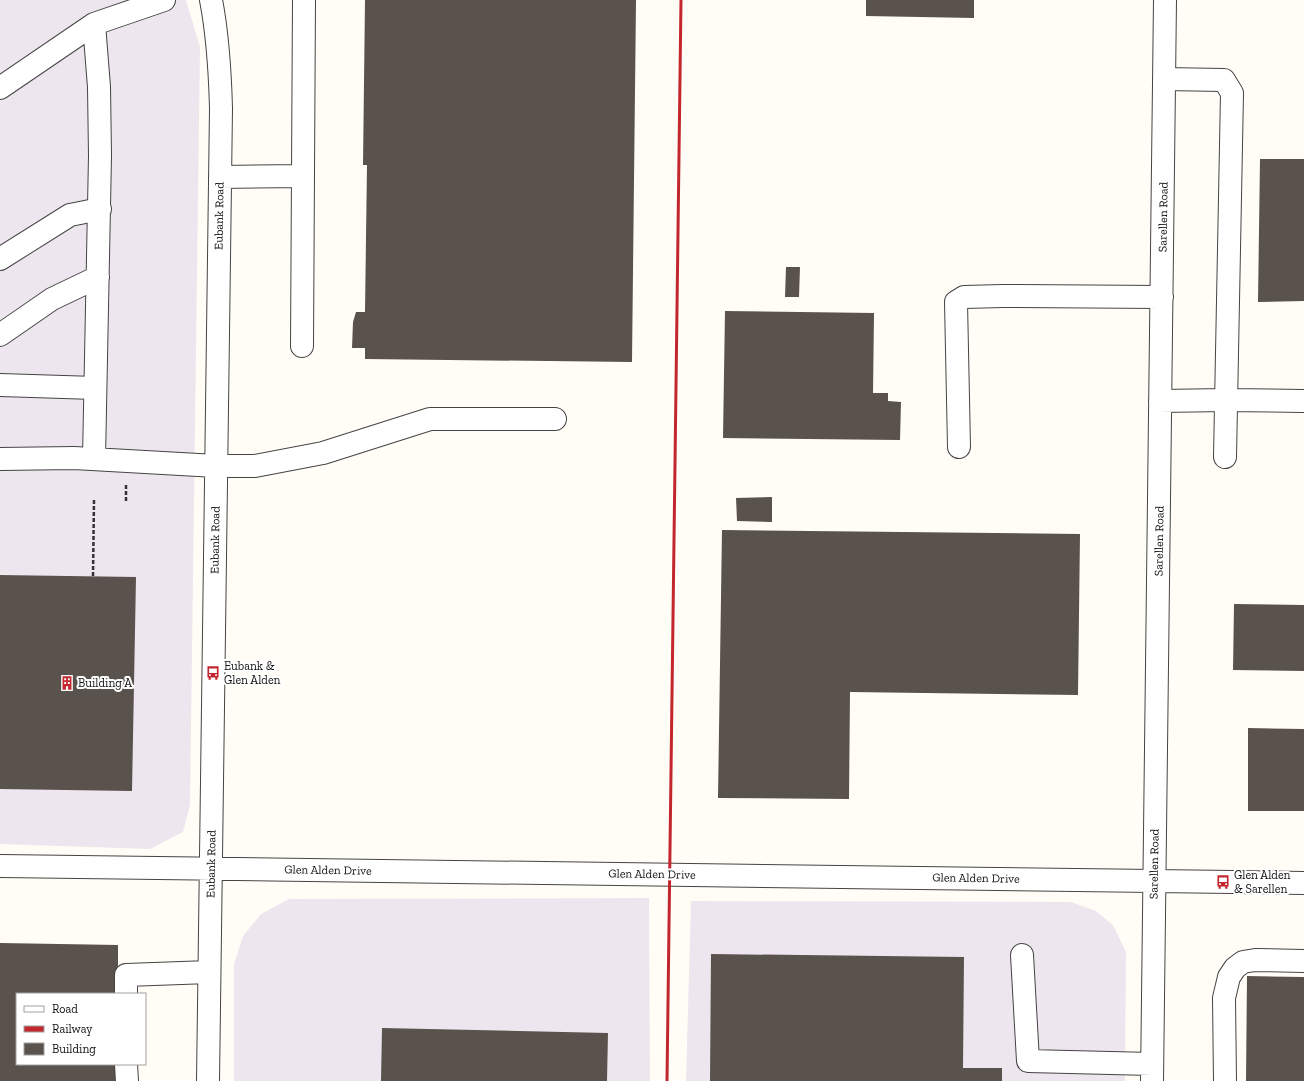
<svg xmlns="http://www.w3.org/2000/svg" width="1304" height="1081" font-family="'Zilla Slab',serif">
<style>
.industrial{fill:#eee6ef}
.building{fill:#5a524d}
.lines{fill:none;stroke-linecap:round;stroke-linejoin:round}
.minor-casing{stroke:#444;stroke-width:24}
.path{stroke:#333;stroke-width:2.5;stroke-dasharray:4 2;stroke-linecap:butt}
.minor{stroke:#fff;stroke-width:22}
.rail{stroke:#c4262e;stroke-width:3}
.labels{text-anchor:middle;stroke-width:4;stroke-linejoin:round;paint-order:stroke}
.street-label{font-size:12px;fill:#111;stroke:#fff}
.poi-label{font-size:12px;fill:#111;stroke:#fff;text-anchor:start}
</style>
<rect width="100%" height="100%" fill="#fffdf5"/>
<!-- industrial -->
<path class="industrial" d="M 0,0 L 186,0 L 200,47 L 190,805 L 183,832 L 150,849 L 0,844 Z
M 649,898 L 650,1081 L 234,1081 L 234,964 L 243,936 L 261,914 L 289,899 Z
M 691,901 L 1071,902 L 1096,911 L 1113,925 L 1126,952 L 1125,1081 L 686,1081 Z"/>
<!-- building -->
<path class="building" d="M 365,0 L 636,0 L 632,362 L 365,359 L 365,348 L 352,348 L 353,322 L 356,312 L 365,312 L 367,165 L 363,165 Z
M 866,0 L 974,0 L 974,18 L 866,16 Z
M 1260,159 L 1304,159 L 1304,301 L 1258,302 Z
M 786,267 L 800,267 L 799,297 L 785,297 Z
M 725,311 L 874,313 L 873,393 L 888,393 L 888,401 L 901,402 L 900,440 L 723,438 Z
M 772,497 L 772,522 L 737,521 L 736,498 Z
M 722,530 L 1080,534 L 1078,695 L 850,692 L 849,799 L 718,798 Z
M 0,575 L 136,577 L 132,791 L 0,789 Z
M 1234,604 L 1304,605 L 1304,671 L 1233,670 Z
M 1248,728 L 1304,729 L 1304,811 L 1248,811 Z
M 0,943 L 118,945 L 118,970 L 120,994 L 17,994 L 17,1064 L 119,1064 L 119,1081 L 0,1081 Z
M 711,954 L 964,957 L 963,1068 L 1002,1068 L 1002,1081 L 710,1081 Z
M 1247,976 L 1304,977 L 1304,1081 L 1246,1081 Z
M 382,1028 L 608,1033 L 607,1081 L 381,1081 Z"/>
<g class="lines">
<defs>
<path id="minor" d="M 1164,79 L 1224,80 L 1232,93 L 1225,457
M 0,88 L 94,24
M 220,177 L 303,176
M 0,259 L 70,215 L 100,209
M 0,335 L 52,299 L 98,277
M 302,346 L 304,0
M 0,385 L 95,388
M 1160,401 L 1226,400 L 1304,401
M 959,447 L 956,302 L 964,297 L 1003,296 L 1162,297
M 0,459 L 74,458 L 216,466 L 255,466 L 323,453 L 430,419 L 555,419
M 94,459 L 100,156 L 99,87 L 94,24 L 164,0
M 0,866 L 1304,883
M 1022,955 L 1028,1061 L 1152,1064
M 126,994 L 126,975 L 209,972
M 126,1064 L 127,1081
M 208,1081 L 221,108 C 220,72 218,36 211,0
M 1152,1081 L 1165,0
M 1225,1081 L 1224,998 L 1229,977 L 1235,968 L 1243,962 L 1255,960 L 1304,961"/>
</defs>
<!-- minor casing -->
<use href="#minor" class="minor-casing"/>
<!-- path -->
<path class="path" d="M 126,501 L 126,483
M 93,576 L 94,500"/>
<!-- minor -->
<use href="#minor" class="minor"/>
<!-- rail -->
<path class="rail" d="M 667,1081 L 681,0"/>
</g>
<!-- icons -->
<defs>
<symbol id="bus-bare" viewBox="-9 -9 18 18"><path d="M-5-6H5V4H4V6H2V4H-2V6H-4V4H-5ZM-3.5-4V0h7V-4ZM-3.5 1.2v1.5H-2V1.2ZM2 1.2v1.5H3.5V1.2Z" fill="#c4262e" stroke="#fff" stroke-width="2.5" paint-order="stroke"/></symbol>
<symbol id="building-bare" viewBox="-9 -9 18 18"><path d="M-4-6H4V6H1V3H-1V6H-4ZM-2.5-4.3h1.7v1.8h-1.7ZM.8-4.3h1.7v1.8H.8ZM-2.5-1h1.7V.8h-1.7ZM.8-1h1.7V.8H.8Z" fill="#c4262e" stroke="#fff" stroke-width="2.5" paint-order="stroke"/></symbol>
</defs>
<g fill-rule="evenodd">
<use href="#bus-bare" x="203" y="663" width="20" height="20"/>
<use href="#building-bare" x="57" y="673" width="20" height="20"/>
<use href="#bus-bare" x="1213" y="872" width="20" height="20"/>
</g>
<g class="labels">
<!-- street labels -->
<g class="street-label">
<text transform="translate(219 216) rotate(-89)" y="4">Eubank Road</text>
<text transform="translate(1163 217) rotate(-89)" y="4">Sarellen Road</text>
<text transform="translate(215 540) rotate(-89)" y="4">Eubank Road</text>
<text transform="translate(1159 541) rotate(-89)" y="4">Sarellen Road</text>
<text transform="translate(211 864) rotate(-89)" y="4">Eubank Road</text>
<text transform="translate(1154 864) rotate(-89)" y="4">Sarellen Road</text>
<text transform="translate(328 870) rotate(1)" y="4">Glen Alden Drive</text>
<text transform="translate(652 874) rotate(1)" y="4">Glen Alden Drive</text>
<text transform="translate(976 878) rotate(1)" y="4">Glen Alden Drive</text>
</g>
<!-- poi labels -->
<g class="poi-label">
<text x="224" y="670">Eubank &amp;<tspan x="224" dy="14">Glen Alden</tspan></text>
<text x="78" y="687">Building A</text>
<text x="1234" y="879">Glen Alden<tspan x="1234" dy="14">&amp; Sarellen</tspan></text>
</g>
</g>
<!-- legend -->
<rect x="16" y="993" width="130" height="72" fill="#ffffff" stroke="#a0a0a0"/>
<rect x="24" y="1006" width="20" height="6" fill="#ffffff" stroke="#a0a0a0"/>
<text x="52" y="1013" font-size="12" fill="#111111">Road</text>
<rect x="24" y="1026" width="20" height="6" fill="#c4262e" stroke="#a0a0a0"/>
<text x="52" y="1033" font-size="12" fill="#111111">Railway</text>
<rect x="24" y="1043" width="20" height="12" fill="#5a524d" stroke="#a0a0a0"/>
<text x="52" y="1053" font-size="12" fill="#111111">Building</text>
</svg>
